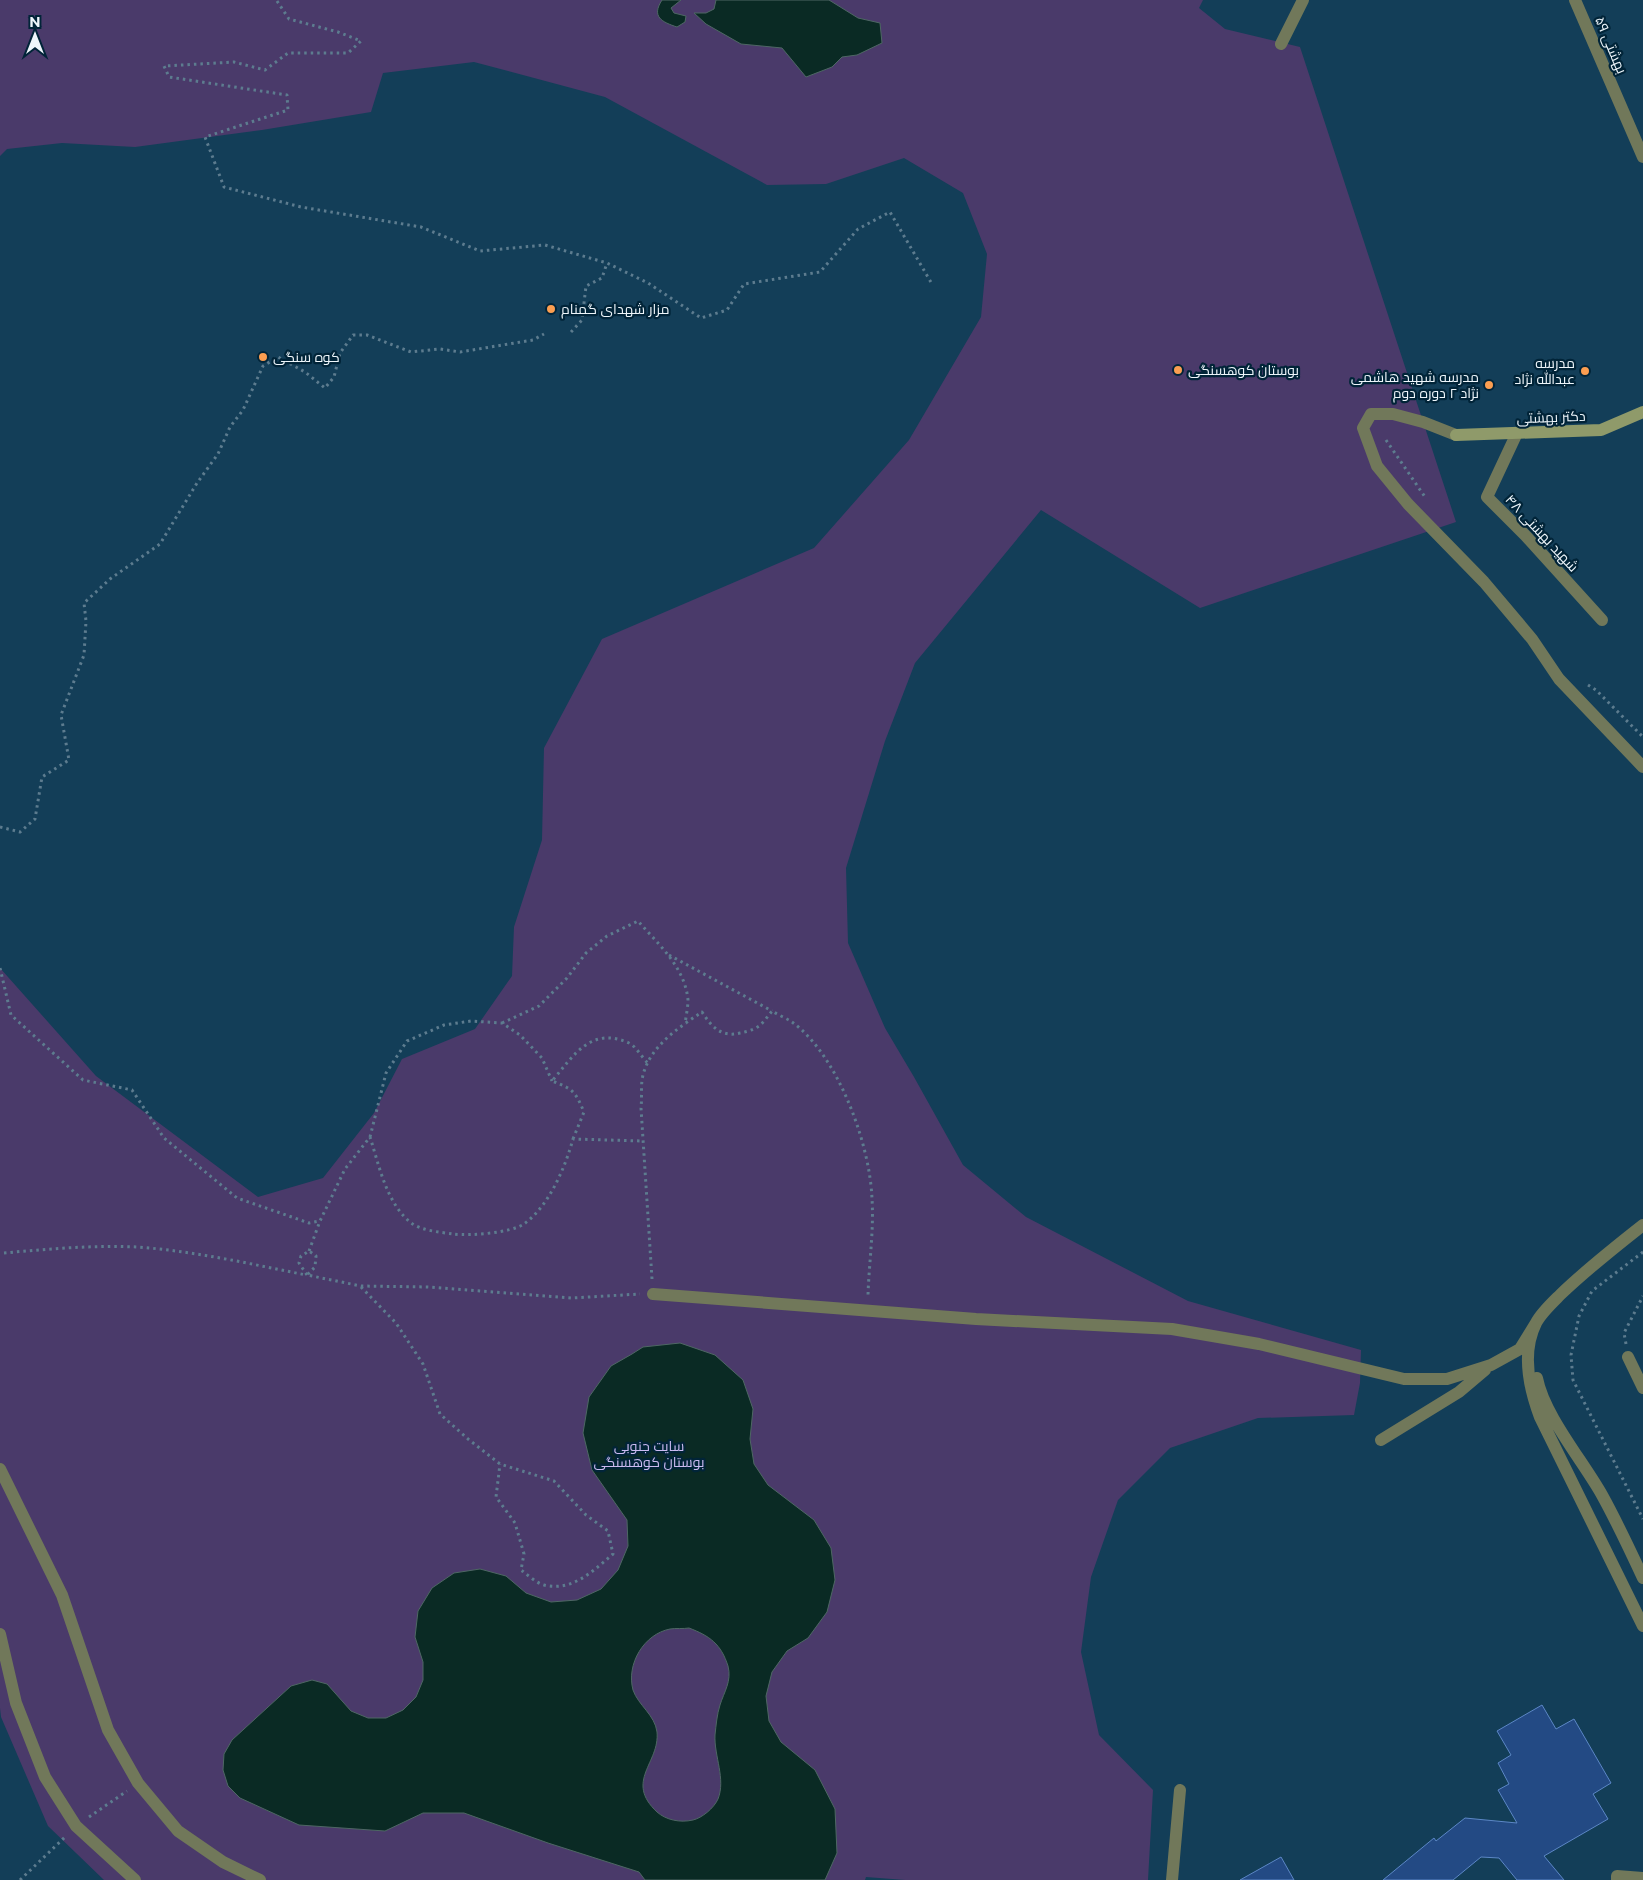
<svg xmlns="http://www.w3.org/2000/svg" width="1643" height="1880" font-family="Montserrat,Cairo,sans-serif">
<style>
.green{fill:#4a3a6a}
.water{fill:#0a2a24;stroke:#4e6764;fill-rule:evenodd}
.building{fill:#234a84;stroke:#5c87c6}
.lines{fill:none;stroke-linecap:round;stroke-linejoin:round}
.path{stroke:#5d7c8f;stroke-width:3;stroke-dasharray:2.5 4;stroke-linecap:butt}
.street{stroke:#71785a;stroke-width:12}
.secondary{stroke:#8f9a6a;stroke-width:12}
.poi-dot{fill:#fb9e51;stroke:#012438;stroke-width:2}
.labels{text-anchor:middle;stroke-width:4.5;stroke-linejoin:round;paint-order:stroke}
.street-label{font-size:14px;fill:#eef6fb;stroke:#012438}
.poi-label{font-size:14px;fill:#eef6fb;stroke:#012438;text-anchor:start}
.park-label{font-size:14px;fill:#cbbbf1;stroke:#012438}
</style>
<rect width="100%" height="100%" fill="#133e58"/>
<!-- green -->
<path class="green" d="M 0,0 L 1203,0 L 1199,8 L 1225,29 L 1300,47 L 1456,522 L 1200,608 L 1041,510 L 915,663 L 885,741 L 846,868 L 848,943 L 885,1028 L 914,1077 L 963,1165 L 1026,1217 L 1188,1301 L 1361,1350 L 1360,1383 L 1354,1415 L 1258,1418 L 1170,1448 L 1118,1500 L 1091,1577 L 1081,1652 L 1099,1735 L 1153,1790 L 1148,1880 L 905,1880 L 866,1877 L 865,1880 L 104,1880 L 48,1826 L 1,1717 L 0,1708 L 0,968 L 96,1076 L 258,1197 L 323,1178 L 374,1113 L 402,1059 L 475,1029 L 512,976 L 514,927 L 542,840 L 544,748 L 602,639 L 814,548 L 909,440 L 981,317 L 987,254 L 963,193 L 904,158 L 826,184 L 767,185 L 605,97 L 474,62 L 383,73 L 371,112 L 262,130 L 135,147 L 62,143 L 7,149 L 0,156 Z"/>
<!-- water -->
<path class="water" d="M 662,0 L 681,0 L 671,8 L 674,13 L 686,16 L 685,22 L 677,27 C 662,22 651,17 662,0 Z
M 716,0 L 829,0 L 858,18 L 880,23 L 882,43 L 857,55 L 842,57 L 832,67 L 806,77 L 782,48 L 741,44 L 706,24 L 694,13 L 706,13 L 714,9 Z
M 680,1343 L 715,1355 L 743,1380 L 753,1409 L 750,1439 L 754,1464 L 768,1485 L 814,1520 L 831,1548 L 835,1580 L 827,1612 L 808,1638 L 787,1651 L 772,1672 L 766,1696 L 769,1721 L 781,1742 L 815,1770 L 835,1809 L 837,1853 L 825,1880 L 645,1880 L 639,1872 L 548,1843 L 464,1813 L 423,1813 L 385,1831 L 299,1825 L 240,1798 L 228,1786 L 223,1770 L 224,1754 L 232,1740 L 291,1686 L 312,1680 L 327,1684 L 351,1711 L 368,1718 L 386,1718 L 403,1710 L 416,1697 L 423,1680 L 423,1662 L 415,1637 L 418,1611 L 432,1588 L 454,1573 L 480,1569 L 506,1576 L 526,1593 L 551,1602 L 577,1600 L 601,1589 L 618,1570 L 628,1546 L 627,1520 L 592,1470 L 583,1433 L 589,1397 L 611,1366 L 632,1354 L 643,1347 ZM 689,1628 C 710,1636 721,1644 728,1666 C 732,1681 724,1692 720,1705 C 717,1714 716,1726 715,1735 C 714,1756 726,1779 718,1799 C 714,1808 702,1818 693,1820 C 680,1823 666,1820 657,1812 C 624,1781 660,1763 657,1732 C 655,1715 638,1705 633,1690 C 626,1664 644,1634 670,1629 C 676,1628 683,1629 689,1628 Z"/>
<!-- building -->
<path class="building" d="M 1542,1705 L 1556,1729 L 1574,1719 L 1611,1783 L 1593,1794 L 1608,1819 L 1544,1856 L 1564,1880 L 1517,1880 L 1499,1858 L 1481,1857 L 1453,1880 L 1383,1880 L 1434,1838 L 1436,1841 L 1465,1818 L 1517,1823 L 1498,1790 L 1509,1784 L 1498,1763 L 1511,1755 L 1497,1731 Z
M 1281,1857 L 1294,1880 L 1240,1880 Z"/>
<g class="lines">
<!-- path -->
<path class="path" d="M 277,1 L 289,19 L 338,32 L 361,41 L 348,53 L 288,53 L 265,70 L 234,62 L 164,66 L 169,77 L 287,95 L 288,110 L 205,137 L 224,187 L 301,207 L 421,227 L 480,251 L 545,245 L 607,263 L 648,283 L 701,318 L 727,310 L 744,284 L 820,272 L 858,229 L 890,212 L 932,284
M 571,332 L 582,320 L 586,286 L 602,278 L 607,263
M 1386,440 L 1425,497
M 1588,685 L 1596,690 L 1643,737
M 0,827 L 20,832 L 35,819 L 42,777 L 69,760 L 61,715 L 84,655 L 86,621 L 84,603 L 110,579 L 160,544 L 197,483 L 218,454 L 230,427 L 243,410 L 263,366 L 278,357 L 305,372 L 325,388 L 334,377 L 340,353 L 353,335 L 367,335 L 411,352 L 440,349 L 460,352 L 533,340 L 544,334
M 669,955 L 772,1011
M 0,968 L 11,1015 L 83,1080 L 132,1090 L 164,1138 L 237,1198 L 309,1223 L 319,1221
M 502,1023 L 539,1006 L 567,978 L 586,953 L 607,936 L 638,921 C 658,944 685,967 688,1000 C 688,1007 686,1016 685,1024
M 370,1137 L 386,1073 L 407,1041 L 444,1025 L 471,1021 L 502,1023 L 520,1035 L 542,1058 L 552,1081
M 573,1139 L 584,1112 C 575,1091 573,1089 552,1081 C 574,1055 591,1026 629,1043 C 636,1046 642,1058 648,1063
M 309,1251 L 320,1221 L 345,1169 L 370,1137 C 379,1165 386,1202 410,1222 C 421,1231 440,1232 453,1234 C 471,1236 510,1233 524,1224 C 549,1206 565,1168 573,1139 L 643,1141
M 1643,1252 L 1592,1291 L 1579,1316 L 1571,1355 L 1573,1380 L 1643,1519
M 4,1253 C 48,1249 93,1245 137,1247 C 194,1251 251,1264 306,1275
M 307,1275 L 299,1263 L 301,1256 L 309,1251 L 316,1256 L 315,1267 L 307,1275 L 361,1286 L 428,1287 L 571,1298 L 640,1294
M 652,1279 L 641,1108 C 642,1099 641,1089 642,1080 C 647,1048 678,1028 702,1012 C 711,1026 721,1038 740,1033 C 746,1032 753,1030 759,1026 C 764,1022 768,1016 772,1011 C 778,1015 786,1018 792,1022 C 838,1055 870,1144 872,1199 C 874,1230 869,1263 868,1295
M 361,1287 L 396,1323 L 423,1364 L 440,1414 L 468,1439 L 500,1464 L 554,1481 L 586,1515 L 608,1531 L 613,1554 C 593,1571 572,1592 544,1585 C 536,1583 528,1575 521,1570 L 524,1554 L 515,1523 L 496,1497 L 500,1464
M 1626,1344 L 1624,1333 L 1643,1296
M 89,1817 L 127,1791
M 20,1880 L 65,1837"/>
<!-- street -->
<path class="street" d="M 1575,0 L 1643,157
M 1281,44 L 1303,0
M 1517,433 L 1487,497 L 1525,535 L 1602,620
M 1456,435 L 1423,422 L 1393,414 L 1371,414 L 1363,428 L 1377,466 L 1408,504 L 1484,582 L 1532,639 L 1559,679 L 1643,767
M 1643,1225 C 1615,1247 1587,1269 1561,1294 C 1552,1303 1541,1313 1536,1323 C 1521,1353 1529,1388 1540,1417 L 1643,1626
M 653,1294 L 976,1319 L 1172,1329 L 1259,1344 L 1404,1379 L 1447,1379 L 1491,1365 L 1520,1349 L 1536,1323
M 1628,1357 L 1643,1388
M 1537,1378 C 1544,1415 1583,1461 1602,1495 C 1617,1522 1630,1550 1643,1578
M 1381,1440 L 1459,1392 L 1485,1370
M 0,1469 L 62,1595 L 108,1730 L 138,1783 L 178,1831 L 223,1862 L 260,1880
M 0,1634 L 16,1703 L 45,1777 L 76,1826 L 135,1880
M 1172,1880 L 1180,1790
M 1617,1880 L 1617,1876 L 1643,1878"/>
<!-- secondary -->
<path class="secondary" d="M 1456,435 L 1601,430 L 1643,412"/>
</g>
<!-- markers -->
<g class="poi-dot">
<circle cx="551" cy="309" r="5"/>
<circle cx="263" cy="357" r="5"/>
<circle cx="1178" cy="370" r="5"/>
<circle cx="1585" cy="371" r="5"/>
<circle cx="1489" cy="385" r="5"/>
</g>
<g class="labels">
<!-- street labels -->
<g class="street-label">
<text transform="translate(1611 45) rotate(67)" y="5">بهشتی ۵۹</text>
<text transform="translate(1551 417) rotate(-2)" y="5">دکتر بهشتی</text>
<text transform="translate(1542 533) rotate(47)" y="5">شهید بهشتی ۴۸</text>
</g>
<!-- poi labels -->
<g class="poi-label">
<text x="561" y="314">مزار شهدای گمنام</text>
<text x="273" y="362">کوه سنگی</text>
<text x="1575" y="368" text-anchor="end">مدرسه<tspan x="1575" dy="16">عبدالله نژاد</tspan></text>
<text x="1188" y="375">بوستان کوهسنگی</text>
<text x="1479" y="382" text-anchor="end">مدرسه شهید هاشمی<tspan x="1479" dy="16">نژاد ۲ دوره دوم</tspan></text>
</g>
<!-- park labels -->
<g class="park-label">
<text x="649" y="1451">سایت جنوبی<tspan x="649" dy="16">بوستان کوهسنگی</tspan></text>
</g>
</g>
<!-- north arrow -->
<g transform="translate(35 35)" stroke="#012438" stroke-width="4" paint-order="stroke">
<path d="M0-4L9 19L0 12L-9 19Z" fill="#eef6fb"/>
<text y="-8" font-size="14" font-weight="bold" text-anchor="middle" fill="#eef6fb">N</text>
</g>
</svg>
